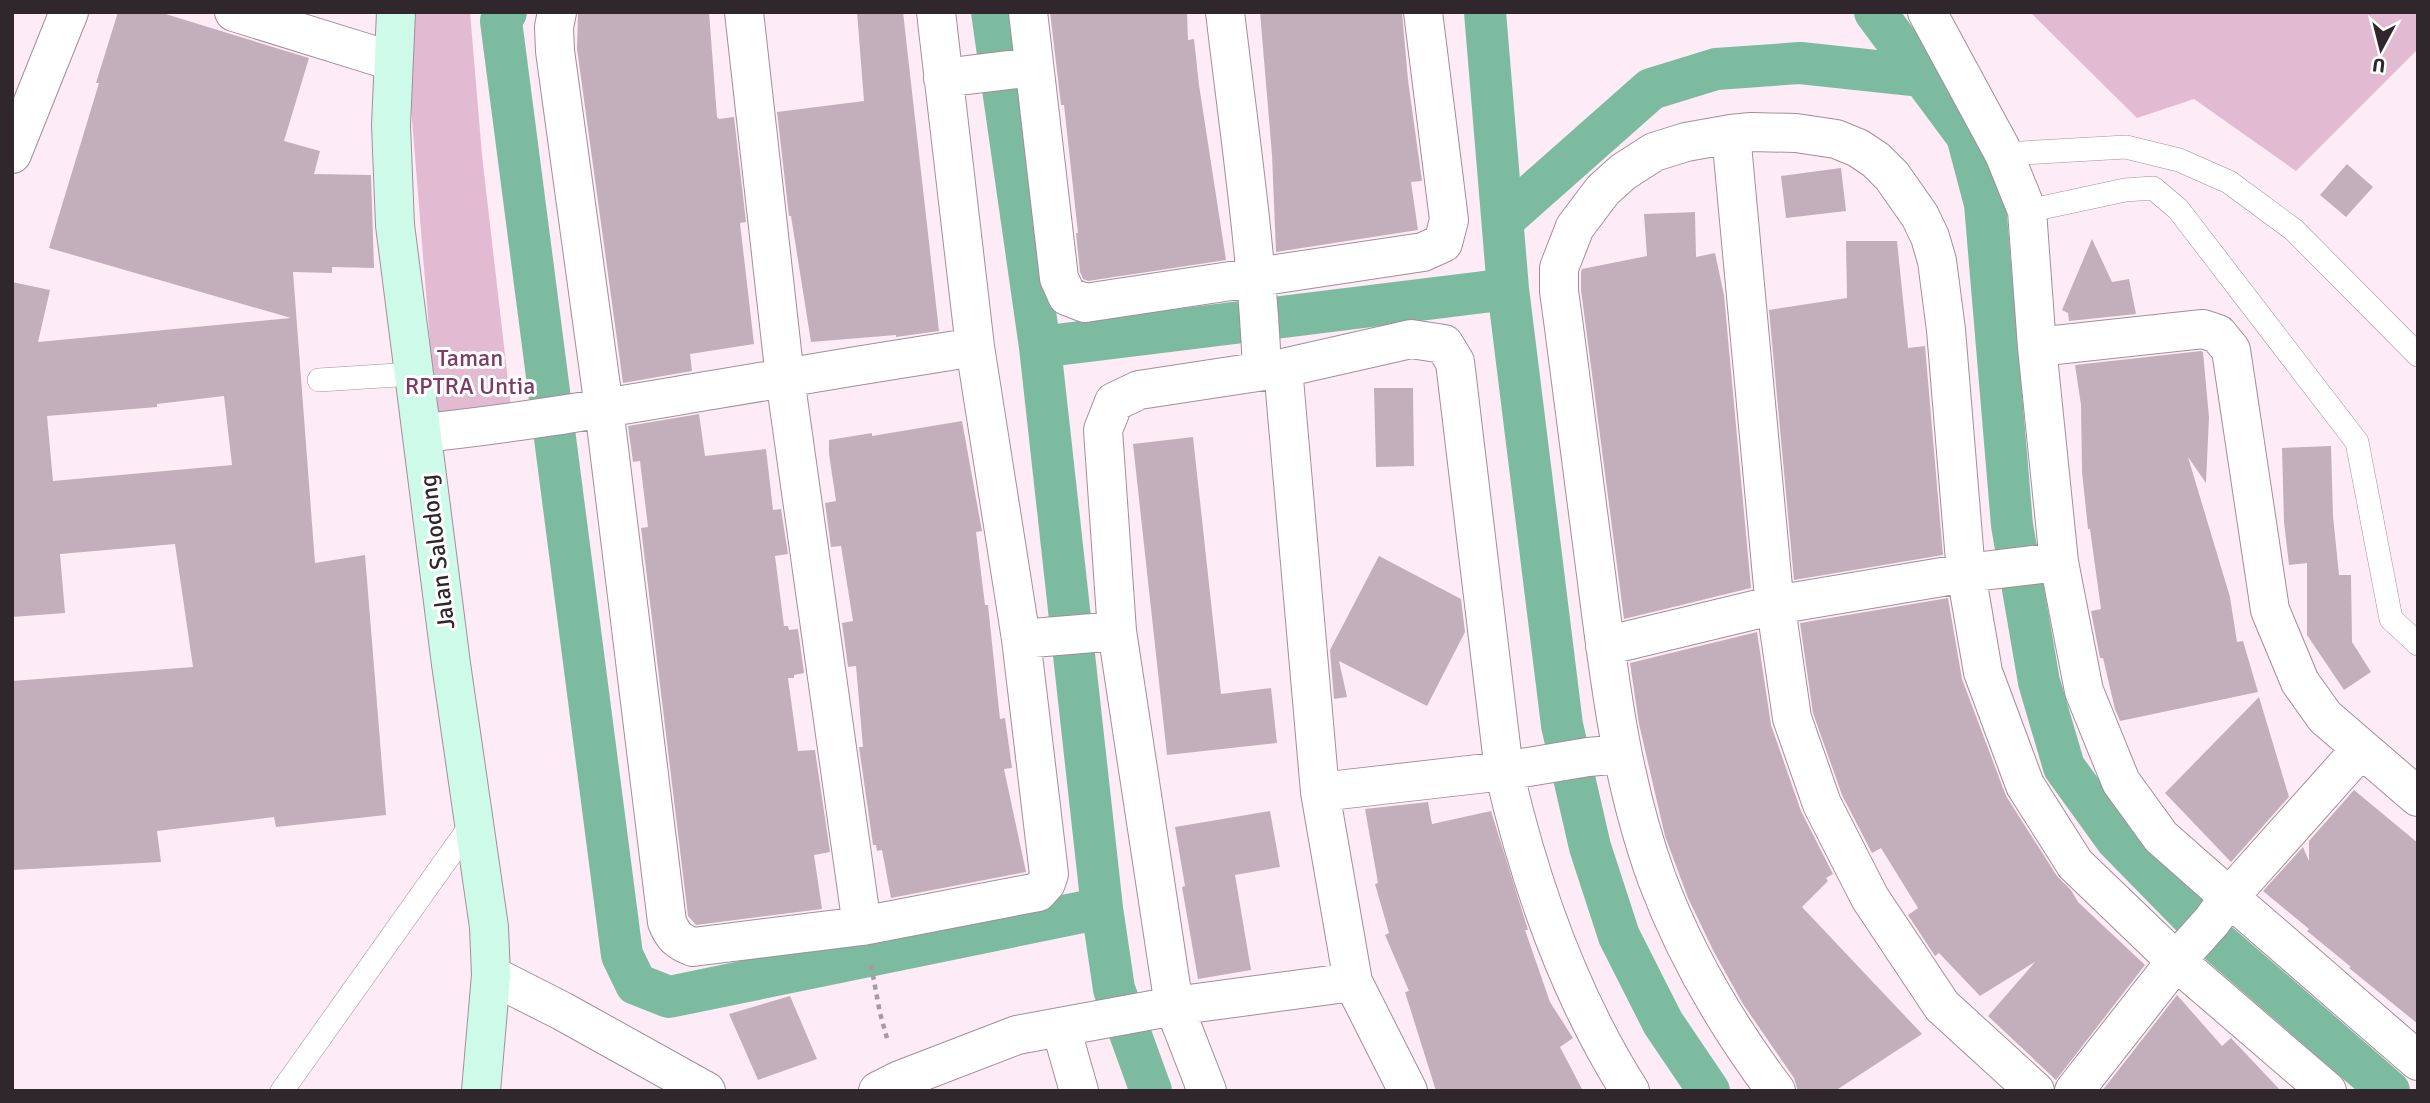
<svg xmlns="http://www.w3.org/2000/svg" width="2430" height="1103" font-family="Signika,sans-serif">
<style>
.green{fill:#e2bbd2}
.lines{fill:none;stroke-linecap:round;stroke-linejoin:round}
.canal{stroke:#7cbb9f;stroke-width:42}
.building{fill:#c3afbb;fill-rule:evenodd}
.lane-casing{stroke:#a28e99;stroke-width:24}
.street-casing{stroke:#a28e99;stroke-width:40}
.secondary-casing{stroke:#a28e99;stroke-width:40}
.path{stroke:#a89aa1;stroke-width:4.5;stroke-dasharray:5 5;stroke-linecap:butt}
.lane{stroke:#fff;stroke-width:23}
.street{stroke:#fff;stroke-width:38}
.secondary{stroke:#cefae9;stroke-width:38}
.labels{text-anchor:middle;stroke-width:6;stroke-linejoin:round;paint-order:stroke}
.park-label{font-size:24px;fill:#7d3b66;stroke:#fff}
.street-label{font-size:24px;fill:#2f272b;stroke:#fff}
</style>
<rect width="100%" height="100%" fill="#fdecf5"/>
<!-- green -->
<path class="green" d="M 413,12 L 470,12 L 482,155 L 511,407 L 436,416 L 408,70 Z
M 2030,12 L 2418,12 L 2418,49 L 2296,171 L 2194,99 L 2137,118 Z"/>
<g class="lines">
<!-- canal -->
<path class="canal" d="M 506,12 L 501,21 L 622,955 L 636,984 L 669,997 L 1102,908
M 992,12 L 1040,347 L 1102,908 L 1114,989 L 1151,1091
M 1485,12 L 1508,289 L 1562,725 L 1590,847 L 1619,936 L 1663,1023 L 1709,1091
M 1875,12 L 1967,136 L 1985,204 L 2012,525 L 2039,682 L 2064,767 L 2116,839 L 2214,939 L 2389,1091
M 1503,220 L 1651,89 L 1716,69 L 1800,63 L 1922,76
M 1040,347 L 1508,289"/>
</g>
<!-- building -->
<path class="building" d="M 118,12 L 159,12 L 309,58 L 284,141 L 320,151 L 314,174 L 371,175 L 374,268 L 332,267 L 332,273 L 293,272 L 315,563 L 365,555 L 386,815 L 276,827 L 274,817 L 157,831 L 161,862 L 12,870 L 12,681 L 193,667 L 175,544 L 60,554 L 65,613 L 12,617 L 12,282 L 50,290 L 38,342 L 291,318 L 49,248 L 99,83 L 96,83 ZM 224,396 L 232,465 L 53,481 L 47,416 L 157,407 L 157,404 Z
M 578,12 L 709,12 L 717,117 L 719,119 L 734,117 L 746,222 L 740,223 L 754,344 L 690,354 L 692,371 L 623,383 L 577,49 Z
M 857,12 L 903,12 L 939,331 L 896,337 L 896,335 L 811,342 L 791,216 L 789,216 L 777,112 L 864,101 Z
M 1050,12 L 1187,12 L 1188,40 L 1194,39 L 1199,85 L 1226,260 L 1088,281 L 1083,279 L 1080,272 L 1076,233 L 1078,233 L 1064,105 L 1061,105 Z
M 1260,12 L 1402,12 L 1408,80 L 1422,181 L 1411,182 L 1418,230 L 1276,252 L 1272,155 Z
M 2347,164 L 2373,187 L 2346,217 L 2320,195 Z
M 1841,168 L 1846,211 L 1786,218 L 1781,176 Z
M 1695,212 L 1696,257 L 1715,253 L 1724,295 L 1751,588 L 1624,619 L 1581,290 L 1581,272 L 1582,269 L 1647,256 L 1644,214 Z
M 2092,239 L 2112,282 L 2129,279 L 2136,314 L 2069,321 L 2068,313 L 2062,310 Z
M 1846,241 L 1897,241 L 1908,348 L 1925,346 L 1943,555 L 1794,580 L 1769,310 L 1847,298 Z
M 2201,351 L 2203,352 L 2209,417 L 2206,483 L 2188,457 L 2230,597 L 2237,642 L 2243,641 L 2258,692 L 2120,721 L 2115,709 L 2103,658 L 2100,658 L 2091,611 L 2101,609 L 2090,529 L 2088,529 L 2082,472 L 2081,405 L 2075,365 Z
M 1374,388 L 1413,388 L 1414,466 L 1376,467 Z
M 699,414 L 705,456 L 766,449 L 773,510 L 781,509 L 788,554 L 775,556 L 784,626 L 788,626 L 789,630 L 798,629 L 804,673 L 794,675 L 794,678 L 788,678 L 798,751 L 815,750 L 830,852 L 814,855 L 822,909 L 696,925 L 688,916 L 641,528 L 648,527 L 640,461 L 633,462 L 628,426 Z
M 962,421 L 982,531 L 976,532 L 985,605 L 988,605 L 1000,719 L 1005,718 L 1012,768 L 1004,769 L 1026,872 L 891,898 L 882,850 L 877,851 L 876,845 L 873,845 L 859,747 L 863,747 L 856,666 L 848,667 L 842,623 L 853,621 L 841,546 L 831,547 L 825,503 L 836,501 L 829,454 L 829,440 L 872,433 L 872,436 Z
M 1193,437 L 1221,694 L 1271,688 L 1277,743 L 1167,755 L 1133,444 Z
M 2331,446 L 2333,516 L 2339,575 L 2351,575 L 2352,642 L 2371,672 L 2344,690 L 2307,635 L 2307,563 L 2289,565 L 2284,522 L 2282,448 Z
M 1379,556 L 1461,599 L 1465,632 L 1427,706 L 1339,661 L 1347,697 L 1334,699 L 1330,650 Z
M 1948,598 L 1962,679 L 2006,796 L 2057,876 L 2071,890 L 2078,902 L 2145,965 L 2056,1080 L 1988,1016 L 2035,962 L 1980,996 L 1939,953 L 1935,956 L 1908,915 L 1918,908 L 1881,848 L 1872,853 L 1842,795 L 1813,713 L 1800,623 Z
M 1757,632 L 1771,725 L 1801,811 L 1833,874 L 1826,878 L 1828,881 L 1802,907 L 1922,1034 L 1835,1091 L 1798,1091 L 1794,1078 L 1743,1004 L 1714,952 L 1688,898 L 1665,836 L 1639,724 L 1630,663 Z
M 2259,697 L 2289,797 L 2231,862 L 2165,793 Z
M 2354,790 L 2418,843 L 2418,1024 L 2349,968 L 2351,967 L 2307,931 L 2309,929 L 2263,891 L 2303,847 L 2309,861 L 2309,841 Z
M 1428,802 L 1432,824 L 1491,811 L 1528,930 L 1525,930 L 1550,1002 L 1573,1038 L 1560,1047 L 1583,1091 L 1436,1091 L 1405,992 L 1409,991 L 1385,935 L 1389,933 L 1375,884 L 1378,883 L 1365,809 Z
M 1270,811 L 1280,867 L 1235,875 L 1251,970 L 1198,979 L 1182,887 L 1185,886 L 1175,827 Z
M 2177,995 L 2222,1046 L 2231,1038 L 2281,1091 L 2102,1091 Z
M 790,996 L 817,1059 L 758,1080 L 729,1014 Z"/>
<g class="lines">
<defs>
<path id="lane" d="M 2004,154 L 2126,147 L 2179,160 L 2229,182 L 2294,230 L 2418,355
M 2027,211 L 2125,190 L 2153,188 L 2178,209 L 2357,442 L 2391,619 L 2418,644
M 319,380 L 413,374
M 282,1091 L 474,821"/>
<path id="street" d="M 234,12 L 392,61
M 744,12 L 785,378 L 862,926
M 936,12 L 975,347
M 1028,12 L 1059,278 L 1067,296 L 1085,303 L 1423,252 L 1443,243 L 1449,220 L 1423,12
M 1225,12 C 1239,131 1257,250 1262,370
M 1927,12 L 2004,154 L 2027,211 L 2037,347 L 2059,562 L 2084,691 L 2121,782 L 2161,837 L 2229,897 L 2212,921 L 2176,961 L 2074,1091
M 943,78 L 1033,67
M 1731,134 L 1773,587 L 1792,718 L 1822,804 L 1870,898 L 1942,1006 L 2035,1091
M 12,154 L 69,12
M 2037,347 L 2203,329 L 2218,334 L 2231,350 L 2270,610 L 2300,682 L 2325,717 L 2418,797
M 1283,368 L 1320,792 L 1353,982 L 1408,1091
M 423,433 C 520,423 616,406 712,390 C 800,375 887,361 975,347 L 1021,639 L 1049,874 L 1046,883 L 1038,892 L 862,926 L 693,947 C 679,942 673,937 667,922 L 604,408 L 555,51 L 554,27 L 557,12
M 1021,639 L 1117,631
M 1605,646 L 1775,605 L 1966,573 L 2059,562
M 2361,749 L 2229,897 L 2418,1061
M 1320,792 L 1504,771 L 1588,757 L 1622,754
M 491,975 L 562,1011 L 706,1091
M 1061,1028 L 1079,1091
M 878,1091 L 900,1080 L 1017,1035 L 1174,1006 L 1353,982
M 1207,1091 L 1174,1006 L 1117,631 L 1103,430 L 1114,402 L 1139,390 L 1283,368 L 1411,339 L 1444,344 L 1455,362 L 1504,771 C 1530,884 1568,993 1630,1091
M 1776,1091 C 1728,1027 1685,954 1657,879 C 1621,781 1609,677 1596,574 C 1584,479 1572,385 1559,291 L 1559,268 L 1575,227 L 1603,190 L 1623,172 L 1654,152 L 1686,142 L 1731,134 L 1751,132 L 1796,133 L 1836,139 L 1858,148 L 1876,160 L 1892,176 L 1920,216 L 1930,237 L 1937,261 L 1946,330 L 1966,573 L 1983,672 L 2025,785 L 2075,864 L 2176,961 L 2327,1091"/>
<path id="secondary" d="M 396,12 L 391,125 L 395,225 L 451,664 L 489,927 L 491,975 L 481,1091"/>
</defs>
<!-- lane casing -->
<use href="#lane" class="lane-casing"/>
<!-- street casing -->
<use href="#street" class="street-casing"/>
<!-- secondary casing -->
<use href="#secondary" class="secondary-casing"/>
<!-- path -->
<path class="path" d="M 871,965 L 880,1013 L 888,1042"/>
<!-- lane -->
<use href="#lane" class="lane"/>
<!-- street -->
<use href="#street" class="street"/>
<!-- secondary -->
<use href="#secondary" class="secondary"/>
</g>
<g class="labels">
<!-- park labels -->
<g class="park-label">
<text x="470" y="366">Taman<tspan x="470" dy="28">RPTRA Untia</tspan></text>
</g>
<!-- street labels -->
<g class="street-label">
<text transform="translate(437 552) rotate(-97)" y="8">Jalan Salodong</text>
</g>
</g>
<!-- border -->
<rect width="2430" height="1103" fill="none" stroke="#2f272b" stroke-width="28"/>
<!-- north arrow -->
<g transform="translate(2381 49) rotate(187)" stroke="#ffffff" stroke-width="5" paint-order="stroke">
<path d="M0-5L12 26L0 18L-12 26Z" fill="#2f272b"/>
<text y="-10" font-size="19" font-weight="bold" text-anchor="middle" fill="#2f272b">U</text>
</g>
</svg>
